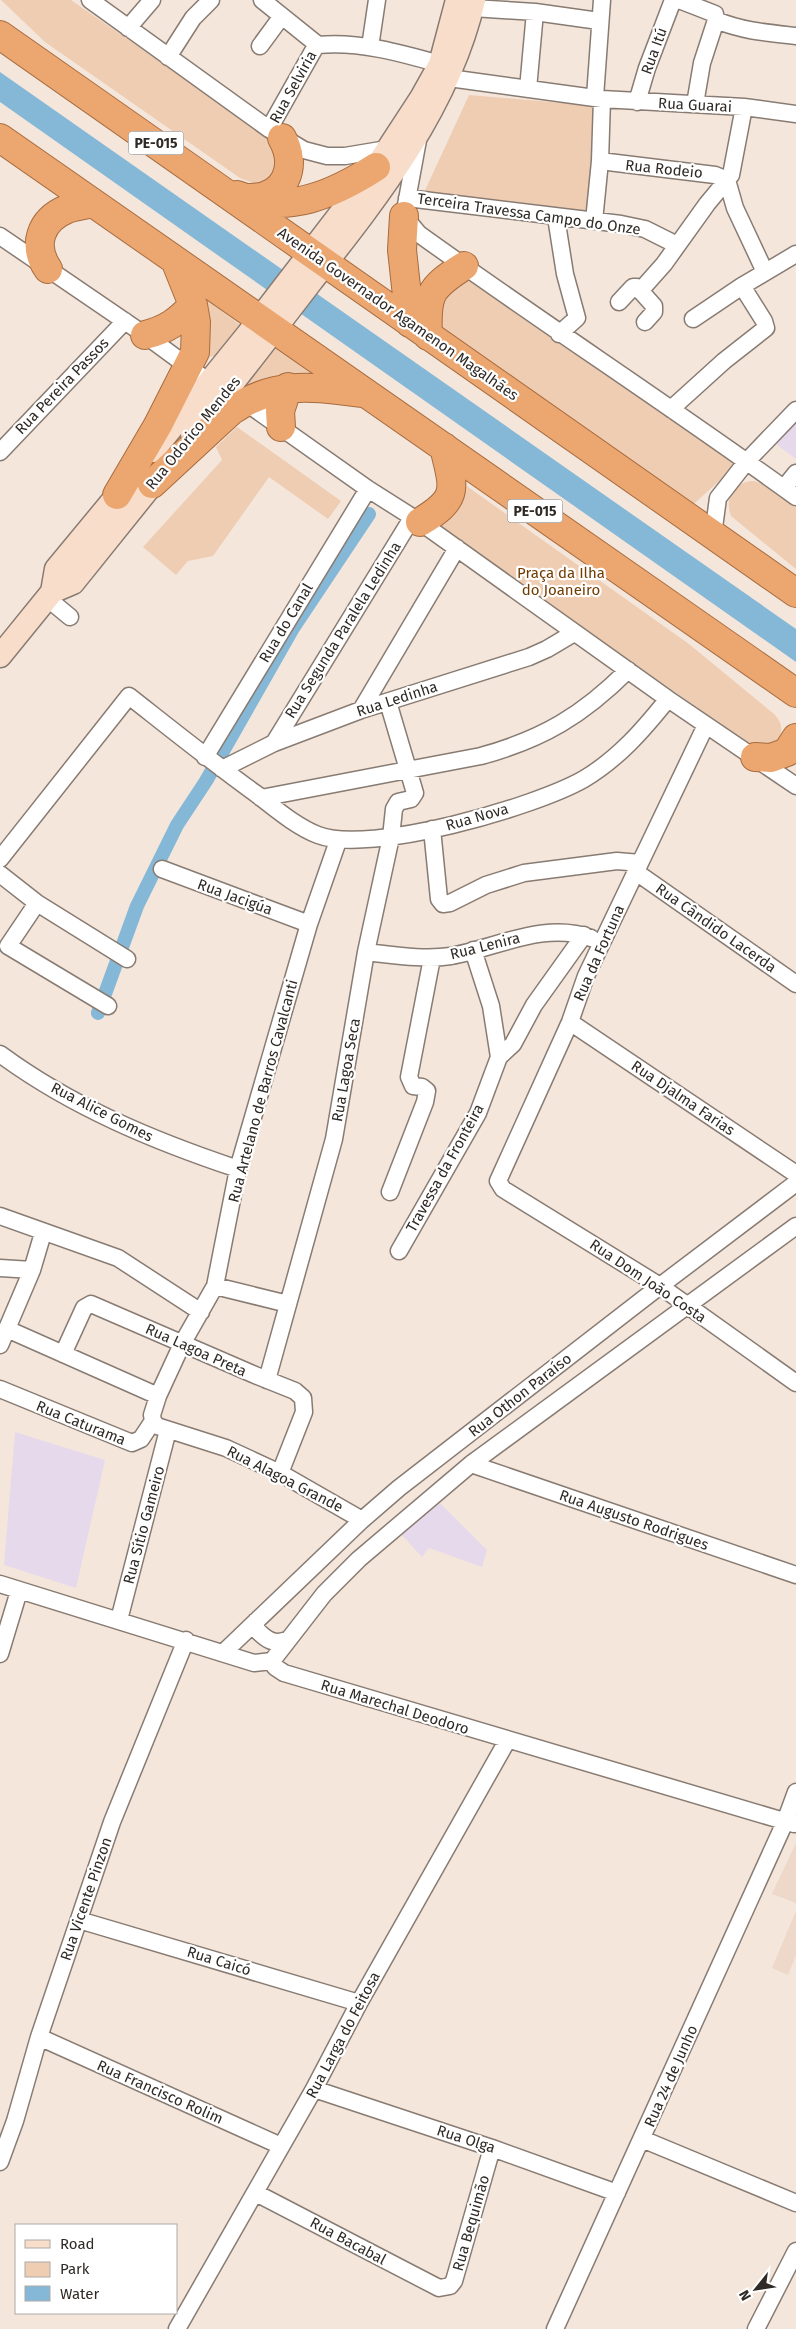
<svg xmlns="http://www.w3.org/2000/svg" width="796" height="2329" font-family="'Fira Sans',sans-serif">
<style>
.built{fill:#edd8c9}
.education{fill:#e7d9ec}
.green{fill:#efcdb3}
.water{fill:#85b8d7}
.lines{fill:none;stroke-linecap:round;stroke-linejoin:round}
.canal{stroke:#85b8d7;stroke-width:14}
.minor-casing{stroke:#887b72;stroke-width:19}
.secondary-casing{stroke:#887b72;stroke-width:25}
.trunk-casing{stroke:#a76c3f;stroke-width:30}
.minor{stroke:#fff;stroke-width:16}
.secondary{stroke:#f8ddca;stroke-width:22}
.trunk{stroke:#eca670;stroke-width:28}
.labels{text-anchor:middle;stroke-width:4.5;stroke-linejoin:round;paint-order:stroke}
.shield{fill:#fff;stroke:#6d6a67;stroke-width:1}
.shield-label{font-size:14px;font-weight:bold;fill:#2f2a26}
.street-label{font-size:15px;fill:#2f2a26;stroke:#fff}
.park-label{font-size:15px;fill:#723b00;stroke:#fff}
</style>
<rect width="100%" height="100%" fill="#f4e6db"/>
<!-- built -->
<path class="built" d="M 796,1843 L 796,1903 L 772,1894 Z
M 796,1911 L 796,1955 L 788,1975 L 772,1968 Z"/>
<!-- education -->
<path class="education" d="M 796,415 L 796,459 L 772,441 Z
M 15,1432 L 105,1460 L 76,1588 L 4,1565 Z
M 440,1503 L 487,1550 L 482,1567 L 429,1548 L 422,1557 L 400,1533 Z"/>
<!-- green -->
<path class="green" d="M 1,0 L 71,0 L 276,142 L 280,175 L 258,185 L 240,178 L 45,42 Z
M 469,95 L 597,106 L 589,218 L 422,197 Z
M 466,274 L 738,464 L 686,511 L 431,334 L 437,292 Z
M 200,294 L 240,325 L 215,356 L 206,357 Z
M 269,347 C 288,350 302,364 317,375 L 227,399 Z
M 237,427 L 341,501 L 328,519 L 269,477 L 213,556 L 188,561 L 176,575 L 143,547 L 222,460 L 216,447 Z
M 754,481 L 767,486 L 796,507 L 796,569 L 731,516 C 724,498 735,481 754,481 Z
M 461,482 L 689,644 L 774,714 C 784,724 783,734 775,746 L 751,745 L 434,524 Z"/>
<!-- water -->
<path class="water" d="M 0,72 L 796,629 L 796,662 L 0,102 Z"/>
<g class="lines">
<!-- canal -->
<path class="canal" d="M 98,1013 L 137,906 L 177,825 L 206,781 L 293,628 L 369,514"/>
<defs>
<path id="minor" d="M 90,0 L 269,129 L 304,150 L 327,156 L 345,156 L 387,149
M 262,0 L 318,45 C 359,41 401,53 440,64
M 679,0 L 715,14 L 716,20 C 742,31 769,33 796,36
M 473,8 L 535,12 L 599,21
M 128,28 L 152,0
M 260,46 L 282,16
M 370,47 L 377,0
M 168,57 L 193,18 L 211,0
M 449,78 L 602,99 L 744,107 L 796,114
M 528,89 L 535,12
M 595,97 L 602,0
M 637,102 L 647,68 L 673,0
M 695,104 L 702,63 L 716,20
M 269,129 L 317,44
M 418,140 L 404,216 L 419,234 C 544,324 672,407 796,497
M 600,161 L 715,175 L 727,180
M 727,180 L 735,208 L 765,272
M 407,198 L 621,224 L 645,229 L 677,245
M 556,217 L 565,274 L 577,318 L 559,334
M 594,221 L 600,161 L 602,99
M 0,236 L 145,335 L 209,382
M 640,291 L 664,264 L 707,204 L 731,175 L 744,107
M 619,302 L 633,287 L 637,287 L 654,306 L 654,312 L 645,322
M 693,319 L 742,286 L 796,254
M 245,402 L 368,489 L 420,522 L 668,699 L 796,786
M 671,409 L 724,361 L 766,328 L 764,321 L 742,286
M 0,452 L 125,321
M 784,488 L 796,473
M 713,535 L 718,498 L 747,461 L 796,410
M 47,598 L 70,617
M 361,710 L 457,548
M 706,725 L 586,976 L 570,1022 L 498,1181 L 503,1189 L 660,1286 L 796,1383
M 274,743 L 412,518
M 205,757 L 368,489
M 222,769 L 274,743 L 361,710 L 529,657 L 547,649 L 574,633
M 261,798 L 481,756 C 543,739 583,715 628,670
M 432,829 L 439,899 L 443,904 L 450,903 L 486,885 L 524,873 L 617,861 L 640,863
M 0,859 L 129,696 C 171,729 212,762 255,793 C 275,808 295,826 318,835 C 370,855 535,807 584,779 C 619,758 643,730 668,699
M 162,869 L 309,924
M 636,872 L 796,984
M 0,874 L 37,903 L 127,959
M 37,903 L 8,946 L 108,1006
M 473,950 L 491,1006 L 499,1057
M 366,952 C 394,955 423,960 451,956 C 496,948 544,921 591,938
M 570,1022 L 796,1174
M 0,1054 C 72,1107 154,1141 238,1169
M 390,1192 L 425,1102 L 427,1091 L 422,1087 L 413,1086 L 409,1077 L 432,958
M 0,1216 L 118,1258 L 201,1312
M 399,1251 L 478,1113 L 499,1057 L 513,1044 L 534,1005 L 584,935
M 0,1268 L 32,1270
M 215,1286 L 288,1304
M 7,1329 L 158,1396
M 0,1345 L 32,1270 L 43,1233
M 63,1354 L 84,1308 L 91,1304 L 255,1375 L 295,1391 L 303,1398 L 304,1412 L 280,1473
M 267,1380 L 334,1139 L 366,952 L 391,837 L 394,809 L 398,802 L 411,799 L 415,793 L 388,702
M 0,1389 L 132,1443 L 141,1439 L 153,1421
M 153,1421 L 152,1415 L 158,1396 L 182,1344 L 215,1286 L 238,1169 L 309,924 L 338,841
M 153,1421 L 157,1426 L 226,1448 L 280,1473 L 362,1520
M 471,1464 L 796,1575
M 0,1584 L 254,1663 L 272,1661
M 119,1620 L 168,1430
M 256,1621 L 256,1629 C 266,1640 275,1646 289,1639
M 224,1652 L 362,1520 L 399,1488 L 660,1286 L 796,1183
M 0,1654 L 19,1591
M 272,1661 L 324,1594 L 359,1559 L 471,1464 L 796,1226
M 272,1661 L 275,1667 L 284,1673 L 794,1824
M 79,1920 L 359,2003
M 39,2037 L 281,2146
M 314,2089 L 492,2148 L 617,2193
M 642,2139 L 796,2203
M 0,2162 L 15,2121 L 39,2037 L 112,1822 L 186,1640
M 256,2193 L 439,2288 L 450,2286 L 454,2281 L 492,2148
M 177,2329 L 314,2089 L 359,2003 L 507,1741
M 555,2329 L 785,1822 L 796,1792
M 756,2329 L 796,2251"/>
<path id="secondary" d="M 192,434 C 233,384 272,333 311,282 C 378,197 449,108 474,0
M 153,451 L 247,335 L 376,167 L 421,98 L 440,64 L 457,0
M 52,592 L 56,569 L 128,482
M 0,656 L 52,592 L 73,583 L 163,471"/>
<path id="trunk" d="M 0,35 L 796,593
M 0,138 L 796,693
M 237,195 C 288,215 334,194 376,167
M 250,198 C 286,198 298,166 282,138
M 404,216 L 402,250 L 410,323
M 48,269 C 32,246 40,220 67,209 C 75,206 85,205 93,203
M 145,335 C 166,330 179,321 193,305
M 428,336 C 426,295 429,288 464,266
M 281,427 L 280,411 L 288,387
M 152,484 L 231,411 C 276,380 312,387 363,393
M 117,495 L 158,425 L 195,352 L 196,322 L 193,305 L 175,260
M 420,522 C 460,498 454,489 444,447
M 755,757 L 771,758 L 787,752 L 796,738"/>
</defs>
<!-- minor casing -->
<use href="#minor" class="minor-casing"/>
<!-- secondary casing -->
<use href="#secondary" class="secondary-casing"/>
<!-- trunk casing -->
<use href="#trunk" class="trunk-casing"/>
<!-- minor -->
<use href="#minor" class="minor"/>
<!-- secondary -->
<use href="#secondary" class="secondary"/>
<!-- trunk -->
<use href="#trunk" class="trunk"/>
</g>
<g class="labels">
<!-- shield labels -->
<g class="shield">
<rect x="128.5" y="131.5" width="55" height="23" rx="4"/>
<rect x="507.5" y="499.5" width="55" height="23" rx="4"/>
</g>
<g class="shield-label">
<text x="156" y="148">PE-015</text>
<text x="535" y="516">PE-015</text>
</g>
<!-- street labels -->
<g class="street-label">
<text transform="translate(654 51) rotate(-70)" y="5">Rua Itú</text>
<text transform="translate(293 87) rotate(-61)" y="5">Rua Selviria</text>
<text transform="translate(695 105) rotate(3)" y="5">Rua Guarai</text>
<text transform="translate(664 169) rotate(6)" y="5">Rua Rodeio</text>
<text transform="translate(529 214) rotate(8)" y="5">Terceira Travessa Campo do Onze</text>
<text transform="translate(398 314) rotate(35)" y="5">Avenida Governador Agamenon Magalhães</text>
<text transform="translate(62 386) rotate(-46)" y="5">Rua Pereira Passos</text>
<text transform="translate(193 433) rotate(-51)" y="5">Rua Odorico Mendes</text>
<text transform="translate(286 623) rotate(-59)" y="5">Rua do Canal</text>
<text transform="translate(343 630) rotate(-58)" y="5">Rua Segunda Paralela Ledinha</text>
<text transform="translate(397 699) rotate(-18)" y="5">Rua Ledinha</text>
<text transform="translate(477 817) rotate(-16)" y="5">Rua Nova</text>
<text transform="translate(235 897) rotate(20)" y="5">Rua Jacigúa</text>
<text transform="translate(716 928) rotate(35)" y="5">Rua Cândido Lacerda</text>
<text transform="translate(485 946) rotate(-14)" y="5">Rua Lenira</text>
<text transform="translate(599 953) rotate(-66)" y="5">Rua da Fortuna</text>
<text transform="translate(346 1070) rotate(-80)" y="5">Rua Lagoa Seca</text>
<text transform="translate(263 1091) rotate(-75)" y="5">Rua Artelano de Barros Cavalcanti</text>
<text transform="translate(683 1098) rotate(34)" y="5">Rua Djalma Farias</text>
<text transform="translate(102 1112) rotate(27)" y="5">Rua Alice Gomes</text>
<text transform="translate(445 1168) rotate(-61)" y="5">Travessa da Fronteira</text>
<text transform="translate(648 1281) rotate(34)" y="5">Rua Dom João Costa</text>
<text transform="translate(196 1350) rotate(24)" y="5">Rua Lagoa Preta</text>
<text transform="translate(520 1395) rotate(-38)" y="5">Rua Othon Paraíso</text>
<text transform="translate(81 1423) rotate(22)" y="5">Rua Caturama</text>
<text transform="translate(285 1479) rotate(27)" y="5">Rua Alagoa Grande</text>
<text transform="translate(634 1520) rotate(19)" y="5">Rua Augusto Rodrigues</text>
<text transform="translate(144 1525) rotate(-75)" y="5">Rua Sítio Gameiro</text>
<text transform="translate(395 1707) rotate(17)" y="5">Rua Marechal Deodoro</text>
<text transform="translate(86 1899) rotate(-71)" y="5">Rua Vicente Pinzon</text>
<text transform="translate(219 1961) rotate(17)" y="5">Rua Caicó</text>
<text transform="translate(343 2035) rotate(-62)" y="5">Rua Larga do Feitosa</text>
<text transform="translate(671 2076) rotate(-66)" y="5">Rua 24 de Junho</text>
<text transform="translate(160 2092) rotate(24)" y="5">Rua Francisco Rolim</text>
<text transform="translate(466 2139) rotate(18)" y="5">Rua Olga</text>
<text transform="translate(471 2223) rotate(-74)" y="5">Rua Bequimão</text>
<text transform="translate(348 2241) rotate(28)" y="5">Rua Bacabal</text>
</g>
<!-- park labels -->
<g class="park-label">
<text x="561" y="578">Praça da Ilha<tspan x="561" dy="17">do Joaneiro</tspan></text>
</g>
</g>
<!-- legend -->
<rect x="15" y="2224" width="162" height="90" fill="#ffffff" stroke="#acaaa8"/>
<rect x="25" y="2240" width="25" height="8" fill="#f8ddca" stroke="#acaaa8"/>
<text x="60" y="2249" font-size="15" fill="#2f2a26">Road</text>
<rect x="25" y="2262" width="25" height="15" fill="#efcdb3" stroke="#acaaa8"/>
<text x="60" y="2274" font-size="15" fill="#2f2a26">Park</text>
<rect x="25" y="2286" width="25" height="15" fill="#85b8d7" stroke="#acaaa8"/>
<text x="60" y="2299" font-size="15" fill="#2f2a26">Water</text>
<!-- north arrow -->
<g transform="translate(756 2289) rotate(240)" stroke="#ffffff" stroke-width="4" paint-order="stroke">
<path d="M0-4L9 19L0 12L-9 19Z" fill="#2f2a26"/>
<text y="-8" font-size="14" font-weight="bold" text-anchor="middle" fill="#2f2a26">N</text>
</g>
</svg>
